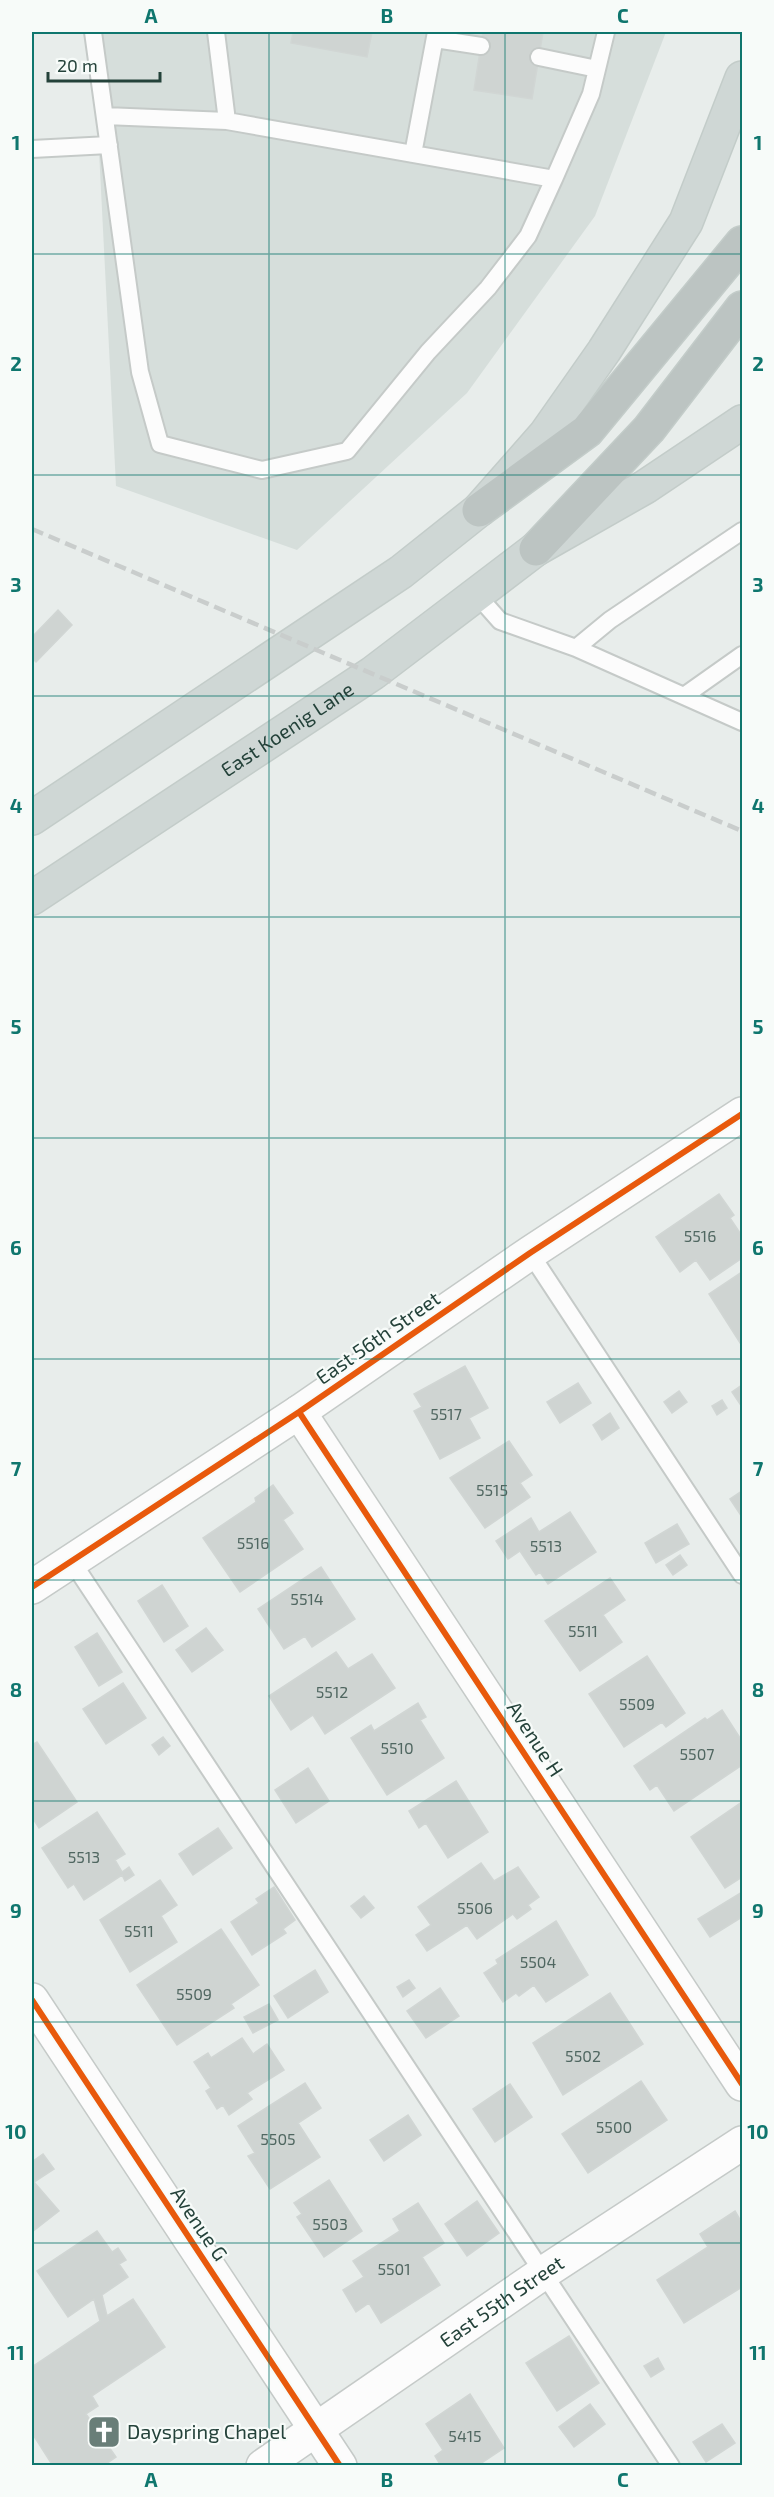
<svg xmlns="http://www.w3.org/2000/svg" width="774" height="2497" font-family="'Exo 2',sans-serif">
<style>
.built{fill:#d6dedb}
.building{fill:#cfd4d2;stroke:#d1d6d4;stroke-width:1.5}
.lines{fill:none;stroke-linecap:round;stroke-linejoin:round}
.lane-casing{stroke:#c5cac8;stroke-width:20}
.street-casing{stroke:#c5cac8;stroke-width:36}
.primary-casing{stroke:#c3ccc9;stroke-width:36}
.highway-casing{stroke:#c3ccc9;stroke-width:36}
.lane{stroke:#fcfcfc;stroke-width:16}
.street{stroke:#fcfcfc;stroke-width:33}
.primary{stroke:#cfd7d5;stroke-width:33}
.highway{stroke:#bcc4c2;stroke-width:33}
.rail{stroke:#c9cdcc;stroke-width:4.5;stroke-dasharray:12 6;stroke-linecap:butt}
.cycleway-casing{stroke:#f7fbf9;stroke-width:10}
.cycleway{stroke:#e8590c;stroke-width:6}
.grid{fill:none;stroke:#0f766e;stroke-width:1.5;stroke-opacity:0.55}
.labels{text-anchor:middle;stroke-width:4.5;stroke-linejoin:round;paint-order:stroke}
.number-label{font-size:16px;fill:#506761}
.street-label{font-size:20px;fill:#24423a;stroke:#f7fbf9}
.poi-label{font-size:20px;fill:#24423a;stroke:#f7fbf9;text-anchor:start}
.neatline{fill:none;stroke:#0f766e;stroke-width:2}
.grid-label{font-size:20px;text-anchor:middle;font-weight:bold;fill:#0f766e}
</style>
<rect width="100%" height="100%" fill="#e8edeb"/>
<!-- built -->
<path class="built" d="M 93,32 L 666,32 L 595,216 L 467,393 L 297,550 L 116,486 Z"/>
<!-- building -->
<path class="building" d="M 293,32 L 372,32 L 367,57 L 291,43 Z
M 483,32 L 543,32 L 532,99 L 474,90 Z
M 58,610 L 72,625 L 36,662 L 32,658 L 32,637 Z
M 719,1194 L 734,1215 L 730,1218 L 742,1236 L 742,1258 L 710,1280 L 696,1260 L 680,1272 L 656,1237 Z
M 742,1272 L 742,1346 L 709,1294 Z
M 465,1366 L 488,1408 L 469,1418 L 480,1438 L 440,1459 L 414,1411 L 422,1407 L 414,1394 Z
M 578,1383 L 591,1403 L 560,1423 L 547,1402 Z
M 742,1385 L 742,1407 L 732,1392 Z
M 679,1391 L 687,1402 L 672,1413 L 664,1402 Z
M 722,1400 L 727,1408 L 717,1415 L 712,1406 Z
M 610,1413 L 619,1428 L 602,1440 L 593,1425 Z
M 509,1441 L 532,1475 L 520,1483 L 530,1497 L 485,1528 L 450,1478 Z
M 273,1485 L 293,1513 L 283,1520 L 303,1549 L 240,1592 L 203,1538 L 256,1502 L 255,1498 Z
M 742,1491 L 742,1517 L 730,1499 Z
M 570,1512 L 596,1552 L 548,1584 L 540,1572 L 536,1575 L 520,1551 L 508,1559 L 496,1541 L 531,1518 L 539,1532 Z
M 677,1524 L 689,1544 L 656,1563 L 645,1543 Z
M 680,1555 L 687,1565 L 673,1575 L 666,1565 Z
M 321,1567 L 355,1619 L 312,1647 L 305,1636 L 284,1649 L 258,1609 Z
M 610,1578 L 625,1600 L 603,1615 L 622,1642 L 580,1671 L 545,1621 Z
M 162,1585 L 188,1626 L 164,1642 L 138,1601 Z
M 206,1628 L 223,1650 L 192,1672 L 176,1650 Z
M 97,1633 L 122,1672 L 99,1686 L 75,1647 Z
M 336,1652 L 348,1669 L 372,1654 L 395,1688 L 325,1734 L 313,1715 L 291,1730 L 269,1696 Z
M 647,1656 L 685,1713 L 666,1727 L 662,1722 L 624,1747 L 589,1694 Z
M 123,1683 L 146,1718 L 106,1744 L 83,1709 Z
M 418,1703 L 426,1717 L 420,1720 L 444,1758 L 387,1795 L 351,1738 L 371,1725 L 374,1731 Z
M 722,1710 L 742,1741 L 742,1765 L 674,1811 L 657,1785 L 650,1790 L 634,1766 L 705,1718 L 707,1720 Z
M 163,1737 L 170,1746 L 159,1755 L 152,1745 Z
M 37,1742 L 77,1802 L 39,1828 L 32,1817 L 32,1745 Z
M 308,1768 L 329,1801 L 296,1823 L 275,1790 Z
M 456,1781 L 488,1832 L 448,1858 L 426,1823 L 419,1828 L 409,1811 Z
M 742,1802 L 742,1877 L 725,1888 L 691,1837 Z
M 97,1812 L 125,1854 L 115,1860 L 122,1872 L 129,1867 L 134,1875 L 125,1881 L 122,1875 L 84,1900 L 74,1884 L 68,1888 L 42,1848 Z
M 218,1828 L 232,1848 L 193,1875 L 179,1854 Z
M 481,1863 L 494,1881 L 518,1867 L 539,1897 L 528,1905 L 531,1909 L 517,1919 L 513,1914 L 477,1939 L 467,1925 L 427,1951 L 416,1935 L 431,1925 L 418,1907 Z
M 160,1880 L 177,1905 L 161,1916 L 177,1942 L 130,1972 L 100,1920 Z
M 274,1887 L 295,1920 L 283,1929 L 286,1933 L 252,1955 L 231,1922 L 259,1903 L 256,1899 Z
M 742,1892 L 742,1917 L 710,1937 L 698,1919 Z
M 364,1896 L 374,1908 L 361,1918 L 351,1906 Z
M 556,1921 L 588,1975 L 546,2002 L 534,1985 L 519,1996 L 516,1993 L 503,2002 L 484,1973 L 498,1964 L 496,1960 Z
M 221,1929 L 259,1985 L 231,2004 L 234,2008 L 177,2045 L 137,1985 Z
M 315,1970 L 328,1992 L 288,2018 L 274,1996 Z
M 409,1980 L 415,1988 L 403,1997 L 397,1987 Z
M 440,1988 L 459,2016 L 426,2038 L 407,2011 Z
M 610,1993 L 643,2044 L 563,2095 L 533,2043 Z
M 269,2004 L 278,2020 L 253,2033 L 244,2017 Z
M 242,2038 L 253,2054 L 267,2044 L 284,2070 L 247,2093 L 252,2099 L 229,2115 L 223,2105 L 217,2109 L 206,2091 L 211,2088 L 194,2062 L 208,2053 L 211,2058 Z
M 641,2081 L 667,2120 L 588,2173 L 562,2134 Z
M 305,2083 L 321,2108 L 298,2123 L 320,2157 L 270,2189 L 248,2156 L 255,2153 L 238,2126 Z
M 510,2084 L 532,2117 L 495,2142 L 473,2109 Z
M 408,2115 L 421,2135 L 384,2161 L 370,2140 Z
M 43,2154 L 54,2169 L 34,2182 L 59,2211 L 32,2232 L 32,2162 Z
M 329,2180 L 362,2231 L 324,2257 L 297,2217 L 302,2214 L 294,2203 Z
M 477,2201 L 499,2233 L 467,2256 L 445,2224 Z
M 418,2203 L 444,2243 L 422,2257 L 440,2285 L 381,2323 L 369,2303 L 356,2312 L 343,2290 L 364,2277 L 353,2261 L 400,2231 L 393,2219 Z
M 735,2211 L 742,2223 L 742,2287 L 684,2323 L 657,2280 L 708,2247 L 700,2234 Z
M 97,2231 L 112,2252 L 118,2248 L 126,2260 L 119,2264 L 128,2277 L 102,2295 L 107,2316 L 133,2299 L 165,2347 L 92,2396 L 98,2406 L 86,2414 L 116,2457 L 103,2466 L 53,2466 L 32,2433 L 32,2367 L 100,2321 L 94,2299 L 68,2317 L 37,2271 Z
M 569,2336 L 599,2383 L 557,2411 L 526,2363 Z
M 658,2358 L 664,2369 L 651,2377 L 644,2366 Z
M 470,2394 L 504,2448 L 477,2466 L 441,2466 L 435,2456 L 443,2450 L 426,2424 Z
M 590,2404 L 605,2424 L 574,2447 L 559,2427 Z
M 722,2424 L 735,2443 L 706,2462 L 693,2442 Z"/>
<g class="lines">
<defs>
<path id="lane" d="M 93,32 L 140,372 L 160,444 L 262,470 L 347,451 L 428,352 L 488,288 L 528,236 L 554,179 L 227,121 L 216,32
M 435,39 L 481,46
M 539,57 L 597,69
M 105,116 L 227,121
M 32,149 L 109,145
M 413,154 L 436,32
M 554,179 L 591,94 L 606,32
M 477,595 L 500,621 L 576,648 L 742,722
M 576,648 L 610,620 L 742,531
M 684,696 L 742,655
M 530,1253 L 742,1575
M 71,1560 L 671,2466"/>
<g id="street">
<path d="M 299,1412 L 742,2084"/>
<path d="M 32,1587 L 299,1412 L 530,1253 L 742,1114"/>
<path d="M 32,2000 L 340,2466"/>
<path id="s1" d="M 263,2466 L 543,2273 L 742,2143"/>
</g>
<g id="primary">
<path d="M 32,818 L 401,572 L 479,510 L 545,435 L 604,351 L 686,222 L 742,78"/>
<path id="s2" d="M 32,898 L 373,673 L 536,549 L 645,487 L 742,422"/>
</g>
<path id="highway" d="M 479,510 L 587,431 L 742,243
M 536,549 L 649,429 L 742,308"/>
</defs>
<!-- lane casing -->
<use href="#lane" class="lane-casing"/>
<!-- street casing -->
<use href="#street" class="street-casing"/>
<!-- primary casing -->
<use href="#primary" class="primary-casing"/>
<!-- highway casing -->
<use href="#highway" class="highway-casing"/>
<!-- lane -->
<use href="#lane" class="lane"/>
<!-- street -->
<use href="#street" class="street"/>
<!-- primary -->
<use href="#primary" class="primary"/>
<!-- highway -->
<use href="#highway" class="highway"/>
<!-- rail -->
<path class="rail" d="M 32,529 L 742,831"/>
<defs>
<path id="cycleway" d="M 299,1412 L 742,2084
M 32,1587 L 299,1412 L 530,1253 L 742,1114
M 32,2000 L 340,2466"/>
</defs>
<!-- cycleway casing -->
<use href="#cycleway" class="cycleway-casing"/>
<!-- cycleway -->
<use href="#cycleway" class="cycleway"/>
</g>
<!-- grid -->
<path class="grid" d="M 269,32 L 269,2466M 505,32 L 505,2466M 32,254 L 742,254M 32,475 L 742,475M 32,696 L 742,696M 32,917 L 742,917M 32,1138 L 742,1138M 32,1359 L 742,1359M 32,1580 L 742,1580M 32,1801 L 742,1801M 32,2022 L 742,2022M 32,2243 L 742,2243"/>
<!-- icons -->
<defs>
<symbol id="church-square" viewBox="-11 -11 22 22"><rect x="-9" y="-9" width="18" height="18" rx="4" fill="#697e78" stroke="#f7fbf9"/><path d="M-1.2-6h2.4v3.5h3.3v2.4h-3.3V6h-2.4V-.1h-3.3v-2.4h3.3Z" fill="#fff"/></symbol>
</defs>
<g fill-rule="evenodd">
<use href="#church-square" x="85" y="2413" width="38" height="38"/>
</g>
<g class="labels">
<!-- number labels -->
<g class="number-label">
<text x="700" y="1242">5516</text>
<text x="446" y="1420">5517</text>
<text x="492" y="1496">5515</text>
<text x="253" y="1549">5516</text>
<text x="546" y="1552">5513</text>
<text x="307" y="1605">5514</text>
<text x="583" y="1637">5511</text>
<text x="332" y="1698">5512</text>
<text x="637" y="1710">5509</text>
<text x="397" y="1754">5510</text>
<text x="697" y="1760">5507</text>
<text x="84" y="1863">5513</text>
<text x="475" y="1914">5506</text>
<text x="139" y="1937">5511</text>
<text x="538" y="1968">5504</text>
<text x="194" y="2000">5509</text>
<text x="583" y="2062">5502</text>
<text x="614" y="2133">5500</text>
<text x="278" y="2145">5505</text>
<text x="330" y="2230">5503</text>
<text x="394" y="2275">5501</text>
<text x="465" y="2442">5415</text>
</g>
<!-- street labels -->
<g class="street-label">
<text dy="7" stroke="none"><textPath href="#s2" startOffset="306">East Koenig Lane</textPath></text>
<text transform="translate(378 1338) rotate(-35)" y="7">East 56th Street</text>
<text transform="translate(535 1739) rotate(57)" y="7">Avenue H</text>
<text transform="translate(199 2224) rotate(56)" y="7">Avenue G</text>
<text dy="7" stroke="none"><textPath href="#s1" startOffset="290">East 55th Street</textPath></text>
</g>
<!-- poi labels -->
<g class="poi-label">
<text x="127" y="2439">Dayspring Chapel</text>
</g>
</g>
<!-- border -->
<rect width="774" height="2497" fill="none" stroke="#f7fbf9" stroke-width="66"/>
<!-- scale -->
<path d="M48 72v9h112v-9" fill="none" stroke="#24423a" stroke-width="3"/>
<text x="57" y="72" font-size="18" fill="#24423a" stroke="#f7fbf9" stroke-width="4.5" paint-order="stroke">20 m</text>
<rect x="33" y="33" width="708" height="2431" class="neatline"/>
<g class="grid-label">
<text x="151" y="23">A</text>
<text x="387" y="23">B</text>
<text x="623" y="23">C</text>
<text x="16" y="150">1</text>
<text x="758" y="150">1</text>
<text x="16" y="371">2</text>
<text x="758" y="371">2</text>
<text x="16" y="592">3</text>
<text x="758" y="592">3</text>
<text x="16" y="813">4</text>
<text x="758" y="813">4</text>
<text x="16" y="1034">5</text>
<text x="758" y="1034">5</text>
<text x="16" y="1255">6</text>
<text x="758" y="1255">6</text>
<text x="16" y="1476">7</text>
<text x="758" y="1476">7</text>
<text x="16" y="1697">8</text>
<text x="758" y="1697">8</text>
<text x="16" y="1918">9</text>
<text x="758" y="1918">9</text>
<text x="16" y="2139">10</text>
<text x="758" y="2139">10</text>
<text x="16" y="2360">11</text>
<text x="758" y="2360">11</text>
<text x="151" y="2487">A</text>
<text x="387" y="2487">B</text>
<text x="623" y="2487">C</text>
</g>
</svg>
